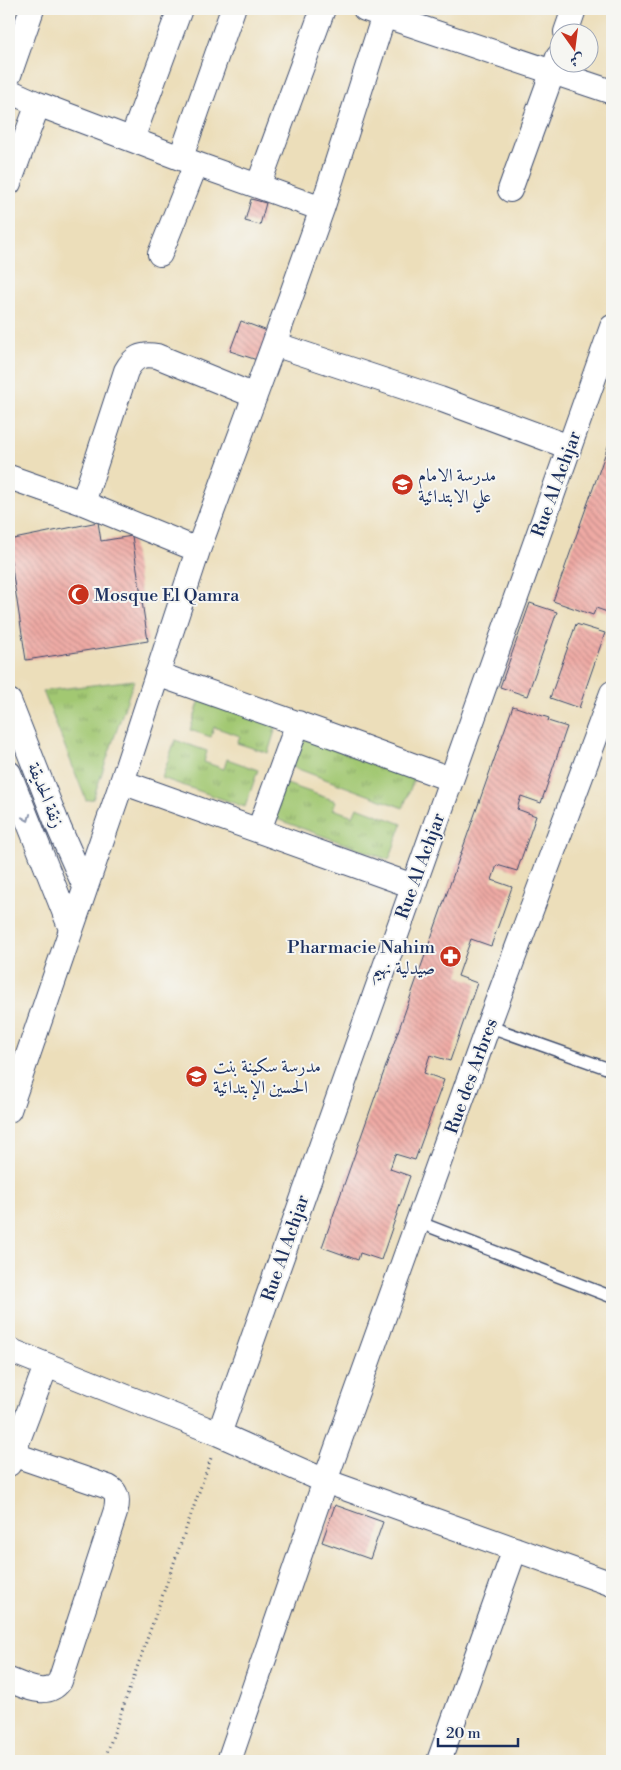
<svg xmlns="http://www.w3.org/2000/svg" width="621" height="1770" font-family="'Libre Bodoni',Amiri,serif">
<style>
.grass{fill:url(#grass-tufts);stroke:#5e7c68}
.building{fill:url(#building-back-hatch)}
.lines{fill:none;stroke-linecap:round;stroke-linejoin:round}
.lane-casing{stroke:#3a496c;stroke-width:14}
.street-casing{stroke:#3a496c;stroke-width:26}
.path{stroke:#3a496c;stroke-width:3;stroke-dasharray:1 4;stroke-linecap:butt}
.lane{stroke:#fff;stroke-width:11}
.street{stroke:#fff;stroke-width:24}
.oneway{stroke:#8d97ae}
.labels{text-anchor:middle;stroke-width:4;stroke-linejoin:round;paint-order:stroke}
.poi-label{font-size:18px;fill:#1b2f5e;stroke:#f6f6f2;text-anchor:start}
.street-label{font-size:18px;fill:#1b2f5e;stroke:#f6f6f2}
</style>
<defs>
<pattern id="grass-tufts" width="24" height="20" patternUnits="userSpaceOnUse" patternTransform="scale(1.25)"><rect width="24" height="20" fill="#a2c872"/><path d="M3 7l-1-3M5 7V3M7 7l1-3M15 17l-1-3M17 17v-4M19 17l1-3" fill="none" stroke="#83a361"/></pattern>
<pattern id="building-back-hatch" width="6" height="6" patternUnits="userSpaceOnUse" patternTransform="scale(1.25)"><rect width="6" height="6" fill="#efaaa4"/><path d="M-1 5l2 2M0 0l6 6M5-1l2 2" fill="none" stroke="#c18b89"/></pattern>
</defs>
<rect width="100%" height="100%" fill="#f6f6f2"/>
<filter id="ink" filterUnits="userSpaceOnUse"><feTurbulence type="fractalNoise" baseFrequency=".02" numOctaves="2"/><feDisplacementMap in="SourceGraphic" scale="10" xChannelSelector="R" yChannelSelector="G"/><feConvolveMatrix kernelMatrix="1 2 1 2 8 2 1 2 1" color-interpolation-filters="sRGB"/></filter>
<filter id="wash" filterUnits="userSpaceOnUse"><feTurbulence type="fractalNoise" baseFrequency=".0096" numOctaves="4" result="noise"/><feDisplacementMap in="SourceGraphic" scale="20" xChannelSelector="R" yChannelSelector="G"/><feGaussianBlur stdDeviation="1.12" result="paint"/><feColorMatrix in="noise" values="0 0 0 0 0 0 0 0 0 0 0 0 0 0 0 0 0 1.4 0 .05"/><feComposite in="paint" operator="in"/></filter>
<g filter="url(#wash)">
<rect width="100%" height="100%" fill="#ecdeba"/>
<!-- grass -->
<path class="grass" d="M 134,680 L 93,799 L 86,800 L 43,691 Z
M 200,700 L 277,724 L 268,753 L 237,743 L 240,736 L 214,727 L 211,737 L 190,730 Z
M 301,737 L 414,779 L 403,808 L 290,766 Z
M 175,740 L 207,751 L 204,762 L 224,769 L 227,759 L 258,770 L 245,807 L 162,778 Z
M 284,783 L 336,801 L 333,809 L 353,816 L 357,807 L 402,824 L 389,860 L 271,817 Z"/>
<g id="blocks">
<!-- building -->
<path class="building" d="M 251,199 L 266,203 L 260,225 L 245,221 Z
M 241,321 L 270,332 L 260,361 L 230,351 Z
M 612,435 L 612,608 L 610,613 L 596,608 L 593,615 L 553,601 Z
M 98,522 L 101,541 L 132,536 L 148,641 L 26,660 L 9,549 L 9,540 Z
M 530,603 L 557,612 L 527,696 L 500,687 Z
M 576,624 L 605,633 L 579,708 L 550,698 Z
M 513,706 L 549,718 L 548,721 L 567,727 L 541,803 L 521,796 L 517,809 L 536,816 L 517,871 L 497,865 L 492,880 L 512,887 L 491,946 L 471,939 L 458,976 L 477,983 L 450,1061 L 430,1055 L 424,1073 L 444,1080 L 415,1160 L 395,1154 L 390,1169 L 410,1176 L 381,1260 L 360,1253 L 358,1260 L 322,1247 Z
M 335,1505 L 383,1522 L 370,1559 L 322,1542 Z"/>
</g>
</g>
<g filter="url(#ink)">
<use href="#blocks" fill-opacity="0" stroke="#3a496c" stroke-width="1"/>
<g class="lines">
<defs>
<path id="lane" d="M 488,1026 L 612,1070
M 418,1222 L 612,1297"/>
<path id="street" d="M 365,9 L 612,92
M 566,32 L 574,9
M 9,75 L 32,9
M 9,91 L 38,104 L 196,164 L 322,209
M 132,139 L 180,9
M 181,157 L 233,9
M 9,183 L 38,104
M 258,186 L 323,9
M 510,190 L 558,57
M 160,254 L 196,164
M 274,344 L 440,399 L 569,447
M 9,477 L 83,503 L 198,550
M 83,503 L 126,371 C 133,358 141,353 157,356 L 255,396
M 157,674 L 322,732 L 450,779
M 9,701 L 59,828 L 85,887
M 9,773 L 71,929
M 122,782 L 413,886
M 259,830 L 298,723
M 9,1110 L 122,782 L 198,550 L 274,344 L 322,209 L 386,9
M 9,1350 L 219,1434 L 325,1481 L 612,1584
M 219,1434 L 612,327
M 9,1464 L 46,1366
M 9,1680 C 25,1686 47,1699 60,1681 L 116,1510 C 118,1500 118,1492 108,1487 L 12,1454
M 229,1761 L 325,1481 L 488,1026 L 612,693
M 439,1761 L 515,1549"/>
</defs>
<!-- lane casing -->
<use href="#lane" class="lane-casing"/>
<!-- street casing -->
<use href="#street" class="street-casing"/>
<!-- path -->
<path class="path" d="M 104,1761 L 211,1458"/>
<!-- lane -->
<use href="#lane" class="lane"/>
<!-- street -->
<use href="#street" class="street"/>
</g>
<!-- one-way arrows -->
<defs><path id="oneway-chevron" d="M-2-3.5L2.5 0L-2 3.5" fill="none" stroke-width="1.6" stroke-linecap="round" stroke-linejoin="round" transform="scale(1.25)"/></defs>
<use class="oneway" href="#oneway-chevron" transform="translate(27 818) rotate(68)"/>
</g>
<!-- icons -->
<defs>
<symbol id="school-disc" viewBox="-11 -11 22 22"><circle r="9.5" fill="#c8321e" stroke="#f6f6f2"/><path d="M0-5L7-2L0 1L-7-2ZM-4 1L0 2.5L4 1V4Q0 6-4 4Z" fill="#fff"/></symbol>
<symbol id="mosque-disc" viewBox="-11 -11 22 22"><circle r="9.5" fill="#c8321e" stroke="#f6f6f2"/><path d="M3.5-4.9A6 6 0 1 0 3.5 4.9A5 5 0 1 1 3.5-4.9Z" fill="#fff"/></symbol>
<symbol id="pharmacy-disc" viewBox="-11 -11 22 22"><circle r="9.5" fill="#c8321e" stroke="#f6f6f2"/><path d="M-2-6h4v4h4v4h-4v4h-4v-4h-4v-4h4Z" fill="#fff"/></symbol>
</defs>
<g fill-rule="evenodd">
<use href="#school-disc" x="390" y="472" width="25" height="25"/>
<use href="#mosque-disc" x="66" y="582" width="25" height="25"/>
<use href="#pharmacy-disc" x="438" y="944" width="25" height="25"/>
<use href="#school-disc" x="184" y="1064" width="25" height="25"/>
</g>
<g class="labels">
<!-- poi labels -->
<g class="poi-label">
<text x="418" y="481">مدرسة الامام<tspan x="418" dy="21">علي الابتدائية</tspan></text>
<text x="94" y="601">Mosque El Qamra</text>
<text x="435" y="953" text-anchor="end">Pharmacie Nahim<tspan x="435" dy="21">صيدلية نهيم</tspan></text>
<text x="213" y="1072">مدرسة سكينة بنت<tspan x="213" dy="21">الحسين الإبتدائية</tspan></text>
</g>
<!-- street labels -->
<g class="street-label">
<text transform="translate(556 484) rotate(-70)" y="6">Rue Al Achjar</text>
<text transform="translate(46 795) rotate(68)" y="6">زنقة الحديقة</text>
<text transform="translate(420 866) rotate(-70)" y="6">Rue Al Achjar</text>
<text transform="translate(471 1076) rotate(-70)" y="6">Rue des Arbres</text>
<text transform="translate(285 1248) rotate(-71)" y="6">Rue Al Achjar</text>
</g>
</g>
<!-- margin -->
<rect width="621" height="1770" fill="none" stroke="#f6f6f2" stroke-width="30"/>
<!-- north arrow -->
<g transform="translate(574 48) rotate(166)"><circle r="24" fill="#f6f6f2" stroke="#9ea6b7"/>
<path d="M0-4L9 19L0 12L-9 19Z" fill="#c8321e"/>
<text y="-8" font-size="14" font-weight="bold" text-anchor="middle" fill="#1b2f5e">ش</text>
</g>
<!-- scale -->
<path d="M438 1738v8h80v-8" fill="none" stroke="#1b2f5e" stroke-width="2.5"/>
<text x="446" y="1738" font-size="15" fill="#1b2f5e" stroke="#f6f6f2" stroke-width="4" paint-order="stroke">20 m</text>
</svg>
